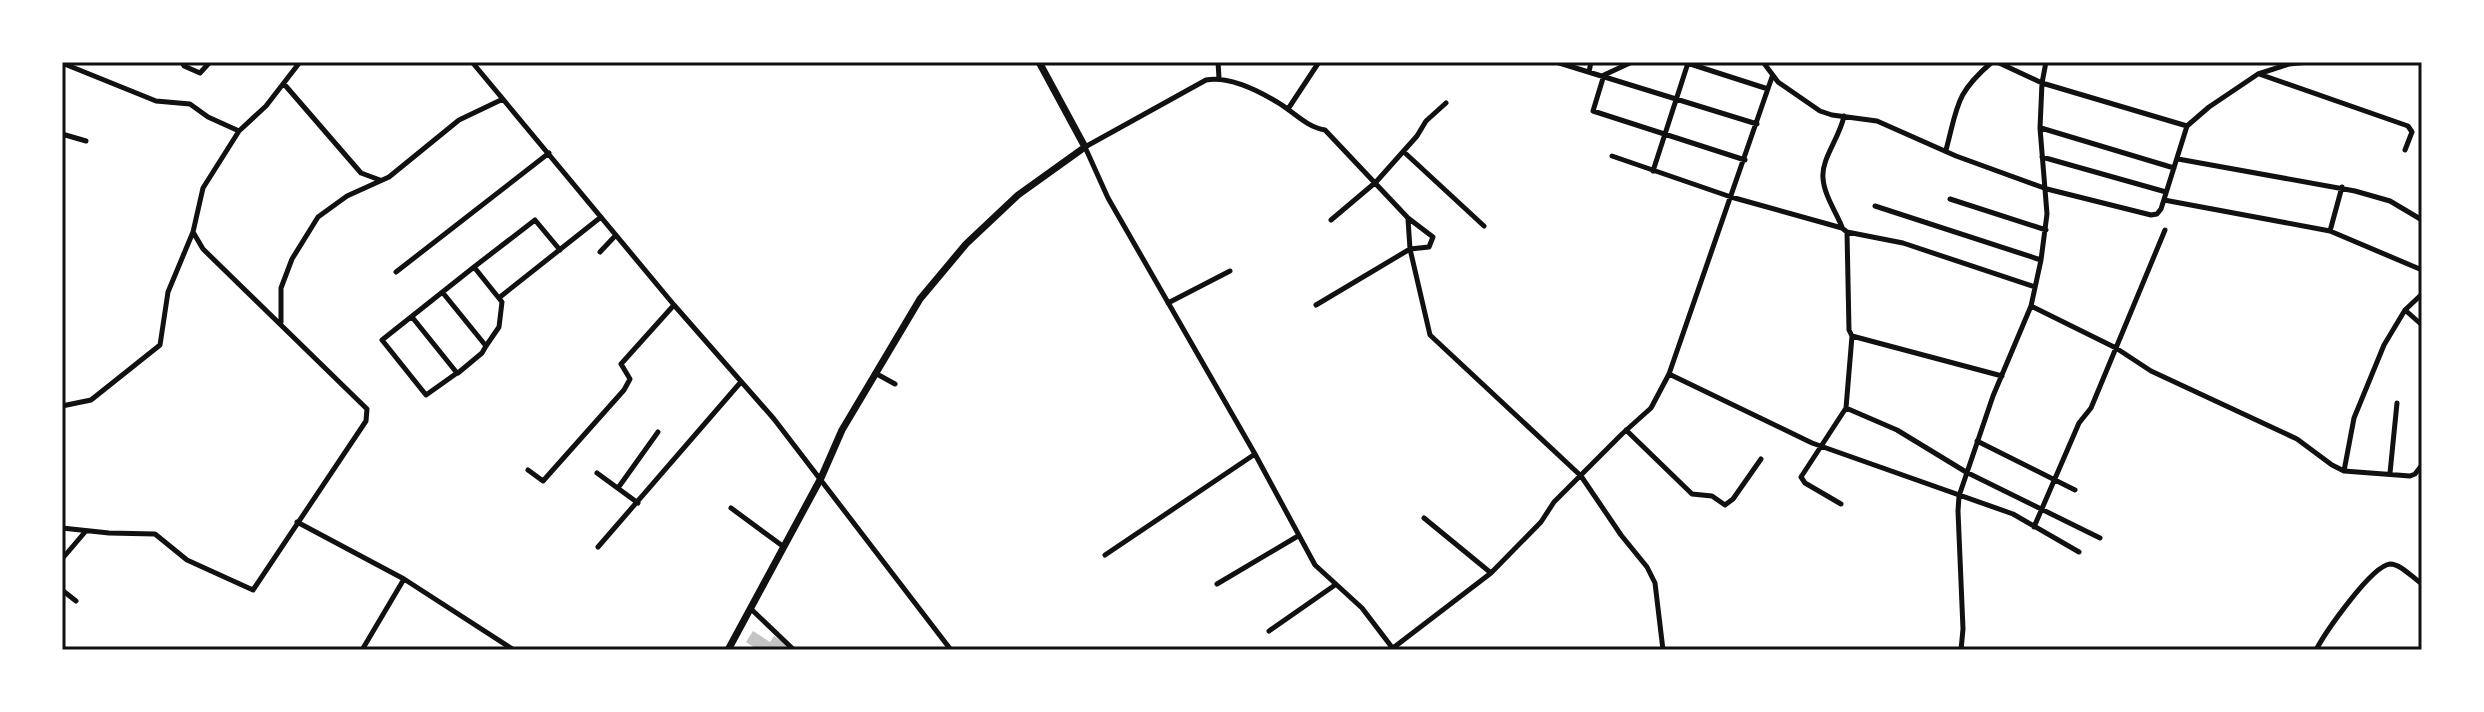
<svg xmlns="http://www.w3.org/2000/svg" width="2484" height="712" font-family="'Alegreya Sans',sans-serif">
<style>
.building{fill:#c4c4c4}
.lines{fill:none;stroke-linecap:round;stroke-linejoin:round}
.minor{stroke:#111;stroke-width:5}
.secondary{stroke:#111;stroke-width:7}
.neatline{fill:none;stroke:#111;stroke-width:3}
</style>
<rect width="100%" height="100%" fill="#fff"/>
<!-- building -->
<path class="building" d="M 753,631 L 770,642 L 774,636 L 791,648 L 789,650 L 758,650 L 746,642 Z"/>
<g class="lines">
<!-- minor -->
<path class="minor" d="M 182,62 L 184,66 L 200,73 L 210,62
M 472,62 L 674,305 L 774,419 L 951,650
M 1218,62 L 1219,78
M 1556,62 L 1757,124
M 1632,62 L 1604,75 L 1593,111 L 1745,160
M 1684,62 L 1768,89
M 1763,62 L 1778,82 L 1820,111 L 1832,115 L 1877,121 L 1956,156 L 2047,189 L 2151,215 L 2157,214 L 2161,209 L 2187,126 L 2209,107 L 2258,74 L 2289,64 L 2309,62
M 1997,62 L 2042,83 L 2046,62
M 62,63 L 156,101 L 190,104 L 208,117 L 239,131
M 1589,72 L 1591,62
M 2259,74 L 2408,126 L 2412,132 L 2405,150
M 284,84 L 361,173 L 380,180
M 1288,109 L 1319,62
M 2041,128 L 2174,168
M 62,134 L 86,141
M 1946,150 C 1958,105 1955,94 1992,62
M 1404,152 L 1484,226
M 1612,156 L 1731,197 L 1842,228 L 1847,232 L 1849,330 L 1852,336 L 2002,376
M 2042,157 L 2166,192
M 2178,159 L 2355,191 L 2390,201 L 2422,220
M 1653,171 L 1688,63
M 1950,199 L 2046,230
M 2164,200 L 2330,231 L 2422,270
M 1875,206 L 2041,260
M 1408,219 L 1410,249 L 1430,335 L 1581,476 L 1621,535 L 1647,567 L 1655,583 L 1663,650
M 1331,220 L 1376,182 L 1417,136 L 1426,121 L 1446,103
M 1842,227 C 1836,212 1824,195 1823,178 C 1821,159 1840,137 1844,116
M 2330,231 L 2342,187
M 1847,232 L 1903,243 L 2035,287
M 600,252 L 616,235
M 396,272 L 549,153
M 443,293 L 486,346 L 499,327 L 502,302 L 474,267 L 535,220 L 560,250
M 500,297 L 601,217
M 1168,303 L 1230,271
M 1316,305 L 1410,249 L 1429,247 L 1433,237 L 1408,218 L 1325,130 C 1306,127 1293,111 1277,102 C 1257,90 1228,76 1206,80 L 1085,147 L 1108,198 L 1255,454 L 1315,565 L 1362,608 L 1394,650
M 2031,306 L 2116,348 L 2151,371 L 2297,439 L 2332,465 L 2344,471 L 2410,476 L 2415,474 L 2422,465
M 2405,310 L 2422,325
M 412,317 L 457,373 L 426,395 L 382,340 L 474,267
M 281,322 L 281,288 L 292,259 L 318,217 L 347,196 L 389,177 L 459,120 L 503,99
M 458,373 L 482,353 L 486,346
M 875,373 L 895,384
M 1669,374 L 1812,443 L 2013,514 L 2079,552
M 62,406 L 91,400 L 160,345 L 168,292 L 193,232 L 203,188 L 239,131 L 266,106 L 300,62
M 1846,408 L 1852,336
M 1626,430 L 1692,494 L 1712,496 L 1725,505 L 1733,499 L 1761,459
M 1977,441 L 2075,490
M 528,470 L 543,481 L 624,390 L 630,379 L 621,364 L 674,305
M 2344,471 L 2354,418 L 2384,345 L 2405,310 L 2422,294
M 597,473 L 638,503
M 2390,473 L 2397,403
M 618,488 L 658,432
M 1841,504 L 1805,483 L 1801,477 L 1846,408 L 1897,430 L 1966,472 L 2100,538
M 731,508 L 784,547
M 1424,518 L 1491,573
M 297,522 L 404,579 L 514,650
M 2034,527 L 2079,423 L 2091,408 L 2165,230
M 62,528 L 109,533 L 155,534 L 187,560 L 253,590 L 366,421 L 367,409 L 203,249 L 193,232
M 598,547 L 740,383
M 1105,555 L 1255,454
M 62,559 L 85,532
M 1217,584 L 1298,536
M 62,590 L 76,601
M 751,609 L 794,650
M 1269,631 L 1335,585
M 1393,648 L 1491,573 L 1541,522 L 1554,502 L 1622,434 L 1651,408 L 1669,374 L 1772,77
M 362,650 L 404,579
M 1961,650 L 1963,629 L 1958,511 L 1959,496 L 1993,396 L 2031,306 L 2041,260 L 2047,214 L 2040,128 L 2042,83 L 2187,126
M 2316,650 C 2325,633 2371,566 2390,564 C 2401,564 2413,578 2422,584"/>
<!-- secondary -->
<path class="secondary" d="M 728,650 L 821,478 L 842,430 L 920,299 L 966,244 L 1018,195 L 1085,147 L 1039,62"/>
</g>
<!-- border -->
<rect width="2484" height="712" fill="none" stroke="#ffffff" stroke-width="128"/>
<rect x="64" y="64" width="2356" height="584" class="neatline"/>
</svg>
